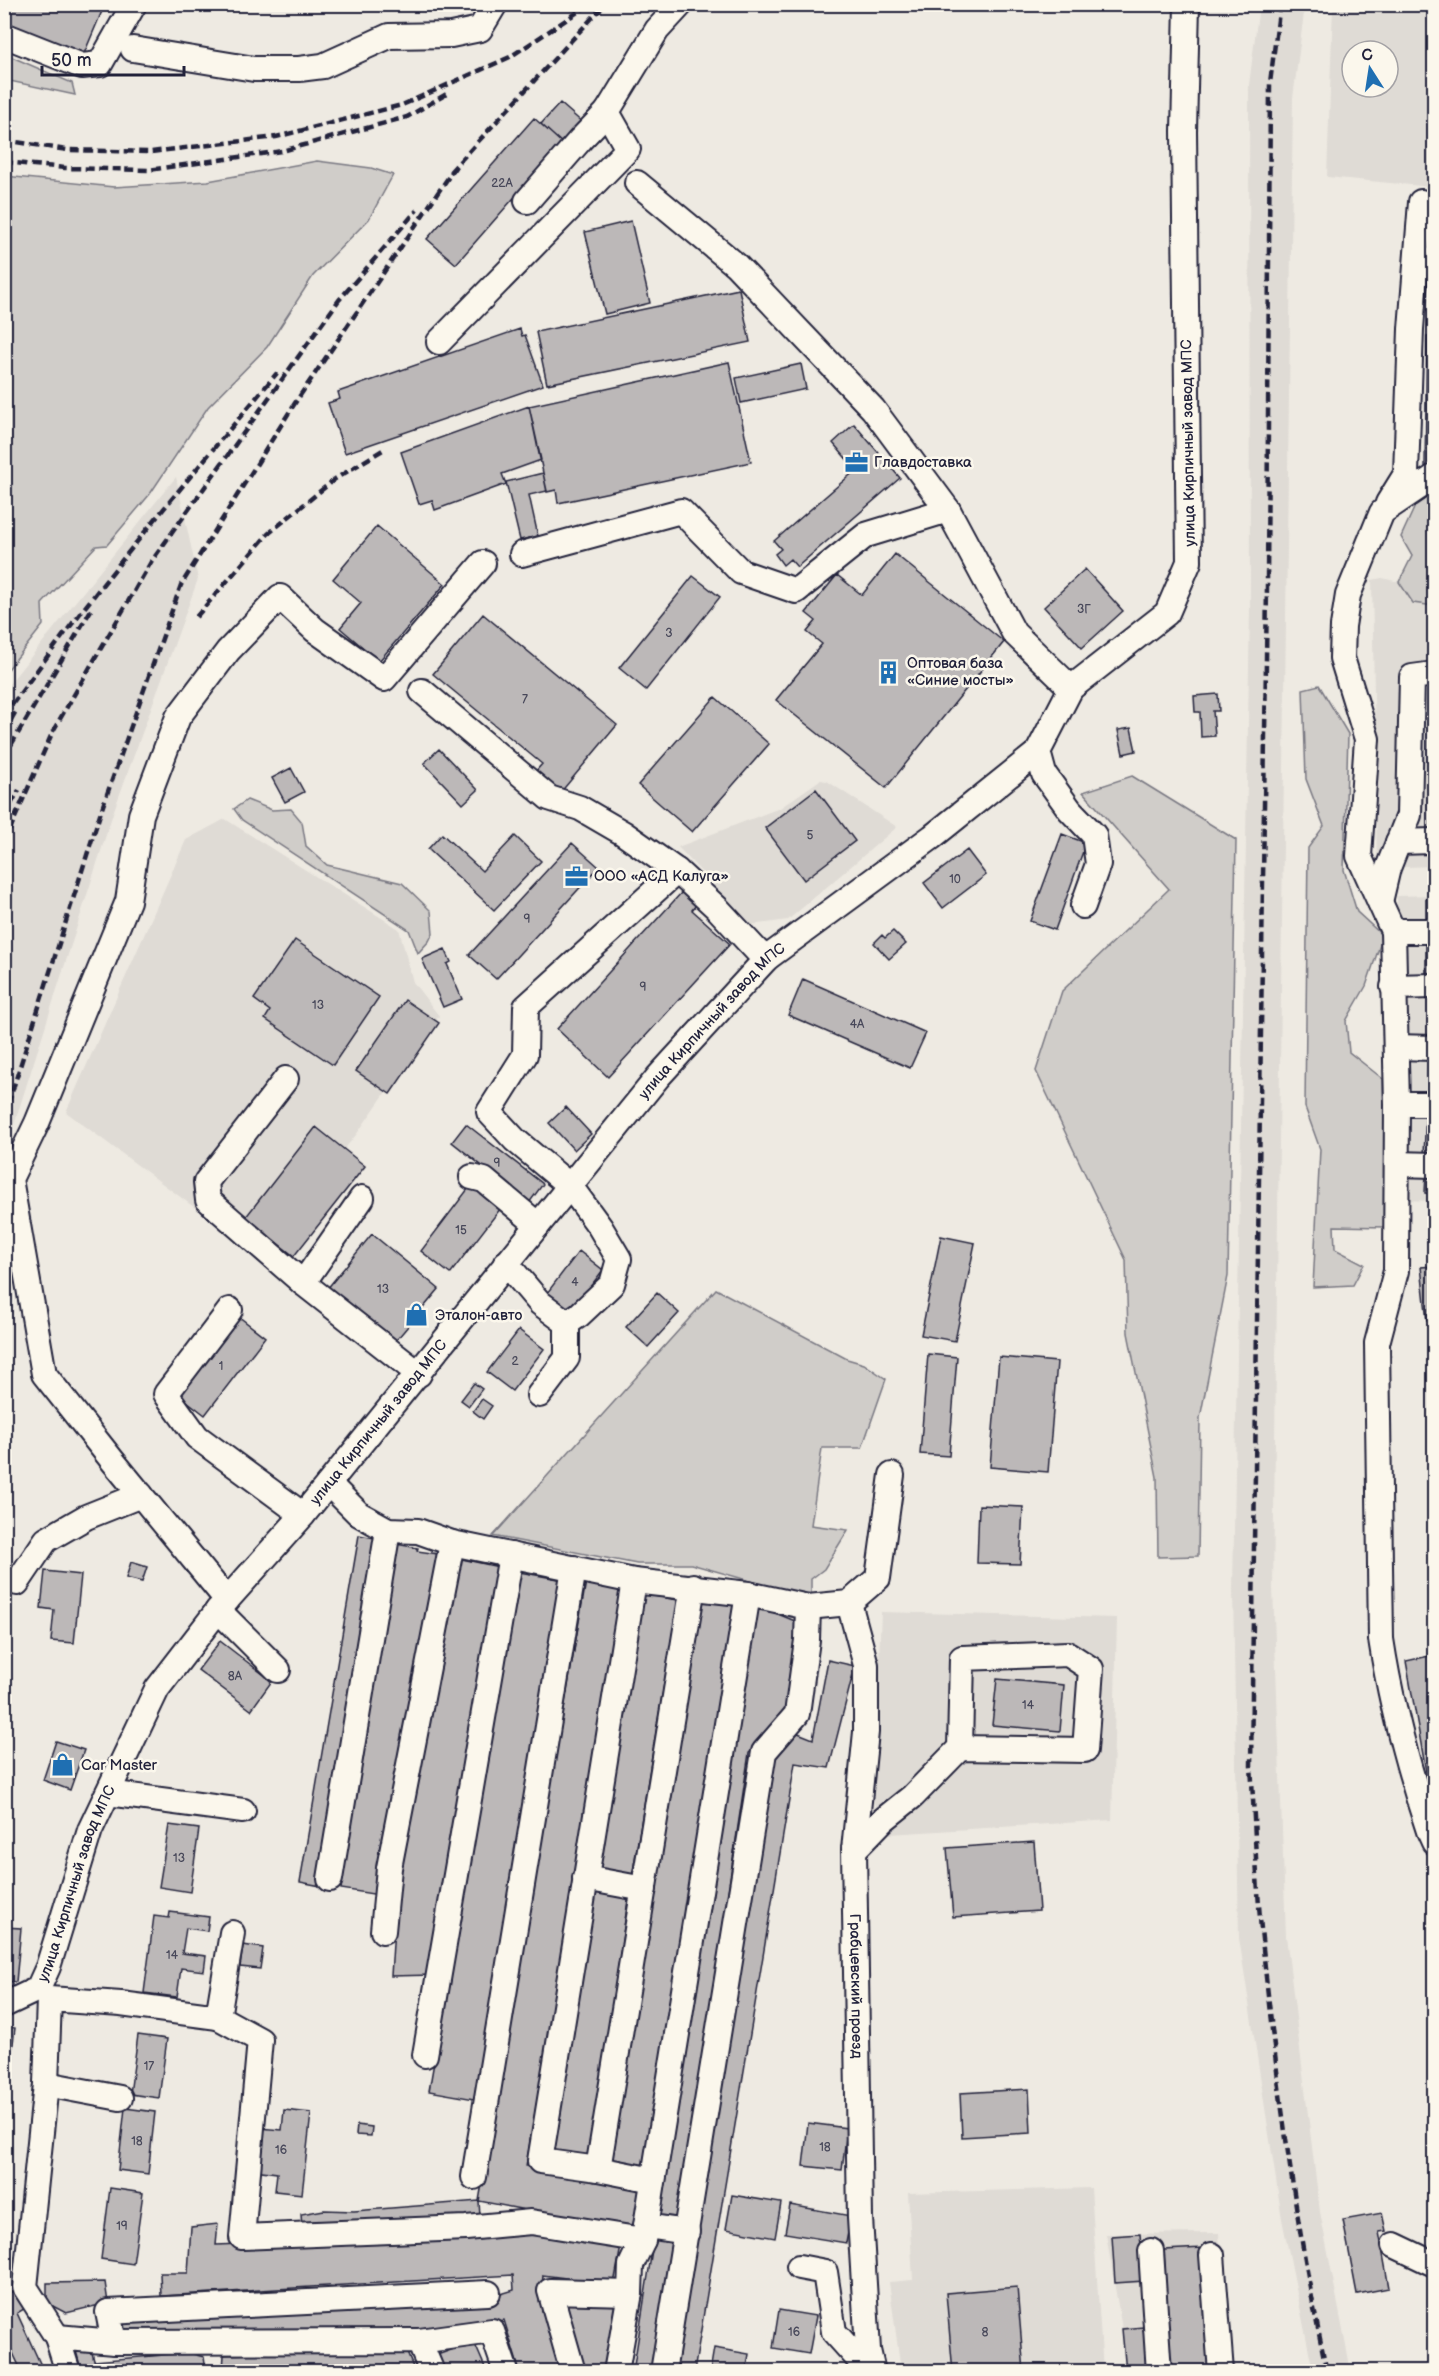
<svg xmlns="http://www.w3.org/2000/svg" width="1439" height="2376" font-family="'Balsamiq Sans',sans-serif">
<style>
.built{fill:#dfdbd5;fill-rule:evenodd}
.green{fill:#d0cdc9;stroke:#797882;stroke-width:1.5}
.building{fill:#bcb8b8;stroke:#22223b;stroke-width:1.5}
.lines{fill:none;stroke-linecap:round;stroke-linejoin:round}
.minor-casing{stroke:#22223b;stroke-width:28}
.minor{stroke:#fbf7ec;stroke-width:24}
.rail{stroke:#22223b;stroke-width:4.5;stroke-dasharray:9 4.5;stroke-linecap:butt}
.labels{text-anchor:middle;stroke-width:5;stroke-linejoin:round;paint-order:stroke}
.number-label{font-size:12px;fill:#48485a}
.street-label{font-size:15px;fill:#22223b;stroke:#fbf7ec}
.poi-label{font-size:15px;fill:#22223b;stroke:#fbf7ec;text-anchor:start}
</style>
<rect width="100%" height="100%" fill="#eeeae2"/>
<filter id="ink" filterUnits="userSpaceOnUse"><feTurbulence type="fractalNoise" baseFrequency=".0167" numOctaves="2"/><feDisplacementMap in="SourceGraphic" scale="12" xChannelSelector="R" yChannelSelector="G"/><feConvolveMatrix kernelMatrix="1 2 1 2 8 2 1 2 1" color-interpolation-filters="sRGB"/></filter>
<g filter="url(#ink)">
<!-- built -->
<path class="built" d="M 1305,5 L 1293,98 L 1273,1588 L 1286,1936 L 1320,2212 L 1351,2372 L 1313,2371 L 1282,2219 L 1239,1938 L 1233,1589 L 1250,609 L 1249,85 L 1259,5 Z
M 1333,5 L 1434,5 L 1434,461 L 1425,469 L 1433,190 L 1432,187 L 1327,177 ZM 1352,51 L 1388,51 L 1388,87 L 1352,87 Z
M 176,477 L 198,579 L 113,813 L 5,1153 L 5,689 Z
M 1382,578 L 1395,581 L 1434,580 L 1434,866 L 1377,868 L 1372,580 Z
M 820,780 L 827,781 L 897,827 L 788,920 L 751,925 L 678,847 L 780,808 Z
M 225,819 L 399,929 L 413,982 L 439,1016 L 356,1135 L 271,1238 L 257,1227 L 241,1242 L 66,1112 L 186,840 Z
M 1434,895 L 1434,1201 L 1403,1200 L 1397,896 Z
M 881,1612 L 1117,1618 L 1112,1820 L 890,1834 L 873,1802 Z
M 1091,2188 L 1103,2371 L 901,2371 L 889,2282 L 913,2280 L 908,2193 Z
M 1219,2233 L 1230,2371 L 1126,2371 L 1122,2329 L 1106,2234 Z"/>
<!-- green -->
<path class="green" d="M 5,54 L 72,83 L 75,95 L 5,80 Z
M 317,161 L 371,168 L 393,175 L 369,219 L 313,276 L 267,347 L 208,407 L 150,494 L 107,545 L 96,546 L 42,604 L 43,625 L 5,673 L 5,176 L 114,187 L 208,181 Z
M 1434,493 L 1434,606 L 1413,603 L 1399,582 L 1412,556 L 1401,537 L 1416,504 Z
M 1319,685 L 1348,734 L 1344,870 L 1357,912 L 1383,936 L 1366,986 L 1346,1021 L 1349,1052 L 1383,1079 L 1386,1227 L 1334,1226 L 1335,1249 L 1364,1264 L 1353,1285 L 1313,1287 L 1320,1149 L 1305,1107 L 1308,848 L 1324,826 L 1306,779 L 1303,689 Z
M 1132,776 L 1236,840 L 1228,1276 L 1200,1418 L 1198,1556 L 1158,1557 L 1157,1477 L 1128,1333 L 1126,1260 L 1036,1071 L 1062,991 L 1169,889 L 1083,792 Z
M 247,800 L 272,810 L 291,809 L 302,822 L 306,846 L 327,865 L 402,883 L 431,911 L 433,933 L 429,941 L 418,953 L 409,930 L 242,820 L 234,809 Z
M 716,1289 L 847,1359 L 864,1364 L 886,1379 L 862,1448 L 822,1448 L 811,1525 L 848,1530 L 824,1569 L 811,1579 L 811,1598 L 691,1564 L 637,1564 L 493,1536 Z"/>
<!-- building -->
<path class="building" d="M 4,4 L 105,4 L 83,56 L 4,22 Z
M 560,103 L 584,124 L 565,146 L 541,124 Z
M 534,118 L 562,143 L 456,264 L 427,239 Z
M 1433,190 L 1434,190 L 1434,262 L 1431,262 Z
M 631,221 L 650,303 L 605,314 L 585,232 Z
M 739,289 L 750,342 L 547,384 L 536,332 Z
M 520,329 L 522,336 L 525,335 L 543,385 L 345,453 L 328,403 L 340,399 L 338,392 Z
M 1427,336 L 1434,336 L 1434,461 L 1425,469 Z
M 729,362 L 751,462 L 558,503 L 556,490 L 547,492 L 529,406 Z
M 801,364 L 806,389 L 741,403 L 736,378 Z
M 529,406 L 541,460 L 502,474 L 506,484 L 435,510 L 432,500 L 419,504 L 401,452 Z
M 854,424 L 900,478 L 797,567 L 790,559 L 783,565 L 775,554 L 781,549 L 774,541 L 856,470 L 833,443 Z
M 543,473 L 547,491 L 529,495 L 538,536 L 520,540 L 506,482 Z
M 377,526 L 445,584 L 379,661 L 340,628 L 361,603 L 333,579 Z
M 895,554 L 1004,642 L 886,788 L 776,700 L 822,644 L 807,632 L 816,621 L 806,613 L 837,575 L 862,595 Z
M 1085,569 L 1123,611 L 1082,648 L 1044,607 Z
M 693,576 L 720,597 L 646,690 L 619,668 Z
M 483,614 L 617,725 L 560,793 L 535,772 L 542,764 L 433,674 Z
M 1429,691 L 1434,691 L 1434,829 L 1431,829 Z
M 1218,694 L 1219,711 L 1213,711 L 1215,736 L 1201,737 L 1200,712 L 1195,712 L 1194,696 Z
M 715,697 L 769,744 L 692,832 L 638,785 Z
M 1131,728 L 1136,751 L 1123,754 L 1118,730 Z
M 439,749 L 478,790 L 463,804 L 424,763 Z
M 291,768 L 304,792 L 285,802 L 272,778 Z
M 816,789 L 855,841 L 804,880 L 765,828 Z
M 442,834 L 482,871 L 515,836 L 541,861 L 494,910 L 428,849 Z
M 1062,834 L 1086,843 L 1055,930 L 1030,921 Z
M 572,843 L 599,867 L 496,979 L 469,955 Z
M 967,850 L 986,875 L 943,908 L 924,883 Z
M 682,892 L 696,905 L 692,910 L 730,944 L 608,1077 L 557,1029 Z
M 1426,899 L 1434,899 L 1434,918 L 1426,918 Z
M 893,931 L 906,944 L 889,959 L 874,943 L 882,935 L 885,938 Z
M 295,940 L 379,997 L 333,1065 L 265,1019 L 270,1011 L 254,999 Z
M 1426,942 L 1434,942 L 1434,979 L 1426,979 Z
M 445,949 L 451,962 L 447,964 L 462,999 L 443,1007 L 422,959 Z
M 803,979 L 926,1033 L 910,1068 L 788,1015 Z
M 1430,999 L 1434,999 L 1434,1035 L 1430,1035 Z
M 405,1000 L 439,1023 L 390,1094 L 356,1071 Z
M 1428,1055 L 1434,1055 L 1434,1090 L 1427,1090 Z
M 566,1107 L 591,1134 L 574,1150 L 549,1123 Z
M 1426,1112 L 1434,1112 L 1434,1155 L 1424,1155 Z
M 466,1124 L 543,1184 L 529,1203 L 452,1142 Z
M 316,1127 L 365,1166 L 294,1256 L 245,1218 Z
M 1426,1174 L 1434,1174 L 1434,1194 L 1425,1193 Z
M 471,1185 L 501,1208 L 450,1274 L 421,1251 Z
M 372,1234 L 439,1289 L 393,1344 L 327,1289 Z
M 941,1236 L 975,1243 L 955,1341 L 921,1335 Z
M 579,1251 L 603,1270 L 571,1312 L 547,1293 Z
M 1434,1266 L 1434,1320 L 1427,1321 L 1421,1267 Z
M 657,1293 L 679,1313 L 648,1347 L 626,1327 Z
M 238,1316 L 265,1337 L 205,1415 L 178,1394 Z
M 519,1330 L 544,1349 L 512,1391 L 487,1372 Z
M 928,1354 L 957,1357 L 949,1456 L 920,1454 Z
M 999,1357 L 1057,1362 L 1048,1472 L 990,1467 Z
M 474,1383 L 482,1389 L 469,1406 L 461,1400 Z
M 482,1399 L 492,1406 L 483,1419 L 473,1411 Z
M 979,1505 L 1023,1507 L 1020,1564 L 977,1563 Z
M 359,1535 L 380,1539 L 321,1886 L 300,1882 Z
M 396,1544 L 418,1548 L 417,1551 L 438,1554 L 379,1895 L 341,1889 Z
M 457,1558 L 499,1567 L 433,1975 L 391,1976 L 397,1879 Z
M 131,1562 L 147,1567 L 142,1582 L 126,1578 Z
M 45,1571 L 81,1575 L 74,1643 L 51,1641 L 54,1610 L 41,1608 Z
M 519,1572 L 564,1580 L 474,2099 L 429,2091 Z
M 586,1581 L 623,1590 L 526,2166 L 644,2187 L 636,2231 L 479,2201 Z
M 642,1594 L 678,1600 L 632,1877 L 597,1871 Z
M 699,1599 L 738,1604 L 647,2165 L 607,2161 Z
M 758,1606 L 800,1623 L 788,1716 L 749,1753 L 679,2217 L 658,2216 Z
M 220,1641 L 272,1681 L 251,1710 L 198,1670 Z
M 1434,1655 L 1434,1799 L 1431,1799 L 1406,1661 Z
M 828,1660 L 855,1666 L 829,1768 L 795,1763 L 694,2372 L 671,2372 L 772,1757 L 793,1731 L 813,1739 Z
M 997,1679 L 1064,1685 L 1060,1731 L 992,1725 Z
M 56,1741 L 84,1750 L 70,1790 L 43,1780 Z
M 169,1825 L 199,1829 L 190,1892 L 159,1887 Z
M 1034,1842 L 1039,1911 L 953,1917 L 947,1848 Z
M 591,1887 L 629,1893 L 590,2159 L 552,2154 Z
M 170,1912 L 209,1917 L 207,1931 L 186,1928 L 182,1953 L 206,1956 L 204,1971 L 181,1968 L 177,1997 L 144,1993 L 154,1916 L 169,1918 Z
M 4,1927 L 21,1928 L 16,1982 L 4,1981 Z
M 243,1945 L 263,1948 L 260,1969 L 240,1967 Z
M 4,2026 L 15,2028 L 6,2097 L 4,2096 Z
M 138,2035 L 167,2039 L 159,2098 L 130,2094 Z
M 1029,2089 L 1031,2133 L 962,2137 L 960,2093 Z
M 125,2108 L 155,2112 L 148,2174 L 118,2170 Z
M 284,2110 L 311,2113 L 302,2194 L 275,2191 L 277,2173 L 254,2170 L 259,2128 L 282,2130 Z
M 808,2123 L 847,2128 L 842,2170 L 803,2166 Z
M 357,2125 L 372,2127 L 371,2136 L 356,2135 Z
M 110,2188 L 143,2193 L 133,2264 L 101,2259 Z
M 732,2195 L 781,2203 L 775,2238 L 726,2229 Z
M 479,2201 L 480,2217 L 302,2227 L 301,2214 L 324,2210 L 354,2211 Z
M 790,2205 L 851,2216 L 846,2243 L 785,2233 Z
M 1382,2213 L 1386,2231 L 1379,2232 L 1389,2288 L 1357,2294 L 1343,2220 Z
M 218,2224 L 216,2245 L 539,2233 L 621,2246 L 614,2284 L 543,2275 L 541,2299 L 564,2372 L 520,2372 L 504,2320 L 437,2328 L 136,2334 L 123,2329 L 121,2318 L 478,2301 L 514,2290 L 513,2275 L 161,2296 L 160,2273 L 188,2273 L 191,2227 Z
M 1140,2234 L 1144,2281 L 1115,2283 L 1112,2236 Z
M 654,2237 L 673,2243 L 654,2372 L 633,2372 Z
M 1203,2248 L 1210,2372 L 1170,2372 L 1164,2250 Z
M 105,2282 L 108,2303 L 66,2313 L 47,2303 L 47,2283 Z
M 1017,2287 L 1024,2372 L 953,2372 L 946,2293 Z
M 16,2290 L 24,2309 L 17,2313 L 44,2372 L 22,2372 L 4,2334 L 4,2295 Z
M 562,2303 L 619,2305 L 610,2372 L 586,2372 Z
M 779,2310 L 816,2316 L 809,2354 L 773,2348 Z
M 1143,2327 L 1148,2372 L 1126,2372 L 1122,2329 Z
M 474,2342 L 487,2372 L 443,2372 L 437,2355 Z
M 91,2348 L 94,2361 L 188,2353 L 204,2357 L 206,2371 L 223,2370 L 224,2355 L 405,2348 L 415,2372 L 86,2372 L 81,2369 L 76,2351 Z
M 714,2348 L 749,2354 L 746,2372 L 710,2372 Z"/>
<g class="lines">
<defs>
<g id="minor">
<path d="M 4,35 L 82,66 L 100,64 L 134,4"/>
<path d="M 133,49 L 254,69 L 299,69 L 323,66 L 389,36 L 451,35 L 480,29 L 495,4"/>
<path d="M 637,183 L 736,265 L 873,409 L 948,510 L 1014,633 L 1071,688"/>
<path d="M 527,201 L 581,139 L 607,112"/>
<path d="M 439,342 L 628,149 L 607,112 L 657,30 L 681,4"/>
<path d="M 1434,477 L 1382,512 L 1348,595 L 1343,626 L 1342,658 L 1367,739 L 1359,856 L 1393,931 L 1397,1104 L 1396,1271 L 1377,1343 L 1381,1639 C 1391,1705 1408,1768 1429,1831 L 1434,1842"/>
<path d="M 1388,503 L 1406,474 L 1411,329 L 1421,202"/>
<path d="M 522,554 L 681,511 L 741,572 L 796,591 L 866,535 L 948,510"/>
<path d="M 422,691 L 549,798 L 580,808 L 623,833 L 677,871 L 717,908 L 757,951 L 767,958"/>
<path d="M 1038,752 L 1044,774 L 1070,810 L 1094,835 L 1098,864 L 1083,906"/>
<path d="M 1398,842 L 1434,841"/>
<path d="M 1380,902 L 1388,868 L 1409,815 L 1412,677 L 1434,674"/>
<path d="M 1393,931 L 1434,931"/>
<path d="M 1393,987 L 1434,986"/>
<path d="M 1396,1047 L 1434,1048"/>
<path d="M 286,1079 L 206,1182 L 208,1200 L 303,1283 L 419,1374"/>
<path d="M 1397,1104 L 1434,1104"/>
<path d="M 1397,1164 L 1434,1165"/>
<path d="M 472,1177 L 484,1180 L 538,1225"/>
<path d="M 506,1263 L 540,1303 L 567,1323 L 579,1315 L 612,1284 L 619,1259 L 600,1227 L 570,1186 L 515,1140 L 489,1112 L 525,1055 L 526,1007 L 677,871"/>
<path d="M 303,1283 L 362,1198"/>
<path d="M 230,1310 L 166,1394 L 197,1437 L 303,1515"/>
<path d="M 539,1395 L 567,1358 L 567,1323"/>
<path d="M 329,1484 L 359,1514 L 388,1530 L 418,1531 L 452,1543 L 634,1581 L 748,1594 L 808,1607 L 807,1640 L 797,1714 L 764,1752 L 663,2372"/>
<path d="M 634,1581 L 540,2161 L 598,2169 L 653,2180"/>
<path d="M 17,1583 L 46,1540 L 86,1517 L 141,1495"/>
<path d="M 227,1600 L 112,1460 L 44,1374 L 10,1179 L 37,1123 L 128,901 L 141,815 L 178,717 L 228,651 L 280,597 L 315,630 L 384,679 L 483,563"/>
<path id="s1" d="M 849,1603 L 866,1665 L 866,1732 L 854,1850 L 860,2218 L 868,2350 L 873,2372"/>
<path d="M 808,1607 L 849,1603 L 878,1578 L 892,1475"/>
<path d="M 218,1610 L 278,1670"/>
<path d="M 108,1793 L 243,1811"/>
<path d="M 854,1850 L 883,1820 L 913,1796 L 960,1748 L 962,1658 L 1068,1654 L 1091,1669 L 1085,1750 L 960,1748"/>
<path d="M 585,1878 L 644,1889"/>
<path d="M 330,1879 L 388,1530"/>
<path d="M 383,1931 L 389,1868 L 452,1543"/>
<path id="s2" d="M 4,2005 L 38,1989 L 48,1967 L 90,1830 L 157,1689 L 218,1610 L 303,1515 L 658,1077 L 767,958 L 932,837 L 1038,752 L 1071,688 L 1167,613 L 1189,562 L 1184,131 L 1187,4"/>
<path d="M 218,2017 L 232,1933"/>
<path d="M 425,2055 L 511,1555"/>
<path d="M 46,2084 L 120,2098"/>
<path d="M 598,2169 L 693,1586"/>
<path d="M 474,2177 L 574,1568"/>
<path d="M 646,2226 L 687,2232"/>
<path d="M 1394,2245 L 1434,2264"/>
<path d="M 1151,2251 L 1159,2372"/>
<path d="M 1212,2255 L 1221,2372"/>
<path d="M 799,2267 L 825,2272 L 834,2332 L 870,2372"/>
<path d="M 57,2337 L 25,2287 L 46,2084 L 49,1999 L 121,2004 L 218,2017 L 260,2040 L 242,2237 L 466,2228 L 531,2222 L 643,2240"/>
<path d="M 419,2341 L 492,2331 L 506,2372"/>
<path d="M 68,2372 L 57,2337 L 114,2342"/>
<path d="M 432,2372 L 419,2341 L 114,2342 L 108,2312 L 488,2293"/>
<path d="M 573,2372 L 550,2291 L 630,2293"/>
<path d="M 616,2372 L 630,2293 L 631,2265 L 643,2240 L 646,2226 L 748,1594"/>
</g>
</defs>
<!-- minor casing -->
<use href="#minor" class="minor-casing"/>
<!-- minor -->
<use href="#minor" class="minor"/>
<!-- rail -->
<path class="rail" d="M 1280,4 L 1270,83 L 1267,586 L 1251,1766 C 1255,1824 1256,1882 1262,1939 C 1277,2084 1296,2229 1327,2372
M 4,140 L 67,150 L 151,152 L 276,137 L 402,105 L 510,57 L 590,4
M 4,162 L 65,168 L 148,170 L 282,151 L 407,117 L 450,92
M 450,172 L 605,4
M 196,617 L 268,534 L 335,479 L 386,448
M 4,716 C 89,596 183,485 277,373
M 4,732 L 16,711
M 4,757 L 91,610
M 4,816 L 19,790
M 4,843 L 53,731 L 151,562 L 339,300 L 417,210
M 4,1117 L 100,814 L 181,585 L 295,403 L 456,166
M 4,2368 L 6,2372"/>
</g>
</g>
<!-- icons -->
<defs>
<symbol id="office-bare" viewBox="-9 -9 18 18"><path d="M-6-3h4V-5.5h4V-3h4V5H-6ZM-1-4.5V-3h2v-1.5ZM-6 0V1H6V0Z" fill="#1f6fb2" stroke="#fbf7ec" stroke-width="2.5" paint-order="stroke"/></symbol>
<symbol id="building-bare" viewBox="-9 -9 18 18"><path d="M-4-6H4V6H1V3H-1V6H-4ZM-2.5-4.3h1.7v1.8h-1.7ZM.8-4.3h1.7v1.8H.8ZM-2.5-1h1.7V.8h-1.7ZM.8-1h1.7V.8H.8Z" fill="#1f6fb2" stroke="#fbf7ec" stroke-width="2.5" paint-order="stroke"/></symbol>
<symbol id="shop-bare" viewBox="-9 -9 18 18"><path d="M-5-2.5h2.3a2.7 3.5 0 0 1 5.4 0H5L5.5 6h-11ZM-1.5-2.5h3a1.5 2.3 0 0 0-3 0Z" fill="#1f6fb2" stroke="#fbf7ec" stroke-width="2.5" paint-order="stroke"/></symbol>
</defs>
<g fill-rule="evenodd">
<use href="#office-bare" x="840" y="446" width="33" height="33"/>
<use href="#building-bare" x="872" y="656" width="33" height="33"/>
<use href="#office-bare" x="560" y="860" width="33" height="33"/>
<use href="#shop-bare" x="400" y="1298" width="33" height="33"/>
<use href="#shop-bare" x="46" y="1748" width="33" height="33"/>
</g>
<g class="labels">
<!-- number labels -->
<g class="number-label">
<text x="502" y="187">22А</text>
<text x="1084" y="613">3Г</text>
<text x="669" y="637">3</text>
<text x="525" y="703">7</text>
<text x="810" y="839">5</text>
<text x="955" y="883">10</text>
<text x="527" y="923">9</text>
<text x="643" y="991">9</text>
<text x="318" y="1009">13</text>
<text x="857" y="1028">4А</text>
<text x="497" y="1167">9</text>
<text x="461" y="1234">15</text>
<text x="575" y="1286">4</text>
<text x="383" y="1293">13</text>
<text x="515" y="1365">2</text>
<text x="221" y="1370">1</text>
<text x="235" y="1680">8А</text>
<text x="1028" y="1709">14</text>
<text x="179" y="1862">13</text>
<text x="172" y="1959">14</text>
<text x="149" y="2070">17</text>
<text x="137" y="2145">18</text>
<text x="825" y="2151">18</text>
<text x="281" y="2154">16</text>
<text x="122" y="2230">19</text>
<text x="794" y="2336">16</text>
<text x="985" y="2336">8</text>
</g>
<!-- street labels -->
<g class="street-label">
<text transform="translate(1188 443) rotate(-91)" y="5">улица Кирпичный завод МПС</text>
<text dy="5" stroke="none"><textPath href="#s2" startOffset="1230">улица Кирпичный завод МПС</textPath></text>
<text dy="5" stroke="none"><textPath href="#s2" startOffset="708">улица Кирпичный завод МПС</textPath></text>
<text dy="5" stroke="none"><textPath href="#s2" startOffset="150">улица Кирпичный завод МПС</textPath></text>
<text dy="5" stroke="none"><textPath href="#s1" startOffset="386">Грабцевский проезд</textPath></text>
</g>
<!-- poi labels -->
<g class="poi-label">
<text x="874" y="467">Главдоставка</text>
<text x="907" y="668">Оптовая база<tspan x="907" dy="17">«Синие мосты»</tspan></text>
<text x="594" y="881">ООО «АСД Калуга»</text>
<text x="435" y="1320">Эталон-авто</text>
<text x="81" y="1770">Car Master</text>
</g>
</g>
<!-- margin -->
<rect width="1439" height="2376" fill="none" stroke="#fbf7ec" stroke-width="24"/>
<rect x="12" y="12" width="1415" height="2352" fill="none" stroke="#22223b" stroke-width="2" filter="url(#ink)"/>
<!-- north arrow -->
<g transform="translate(1370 69) rotate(348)"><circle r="28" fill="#fbf7ec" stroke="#a4a2a5" stroke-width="1.5"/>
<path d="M0-4.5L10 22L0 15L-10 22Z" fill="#1f6fb2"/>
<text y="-9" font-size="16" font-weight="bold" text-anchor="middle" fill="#22223b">С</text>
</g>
<!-- scale -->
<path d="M42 66v9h142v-9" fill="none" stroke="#22223b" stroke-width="3"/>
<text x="51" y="66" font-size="18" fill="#22223b" stroke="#fbf7ec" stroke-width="4.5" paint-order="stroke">50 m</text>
</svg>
